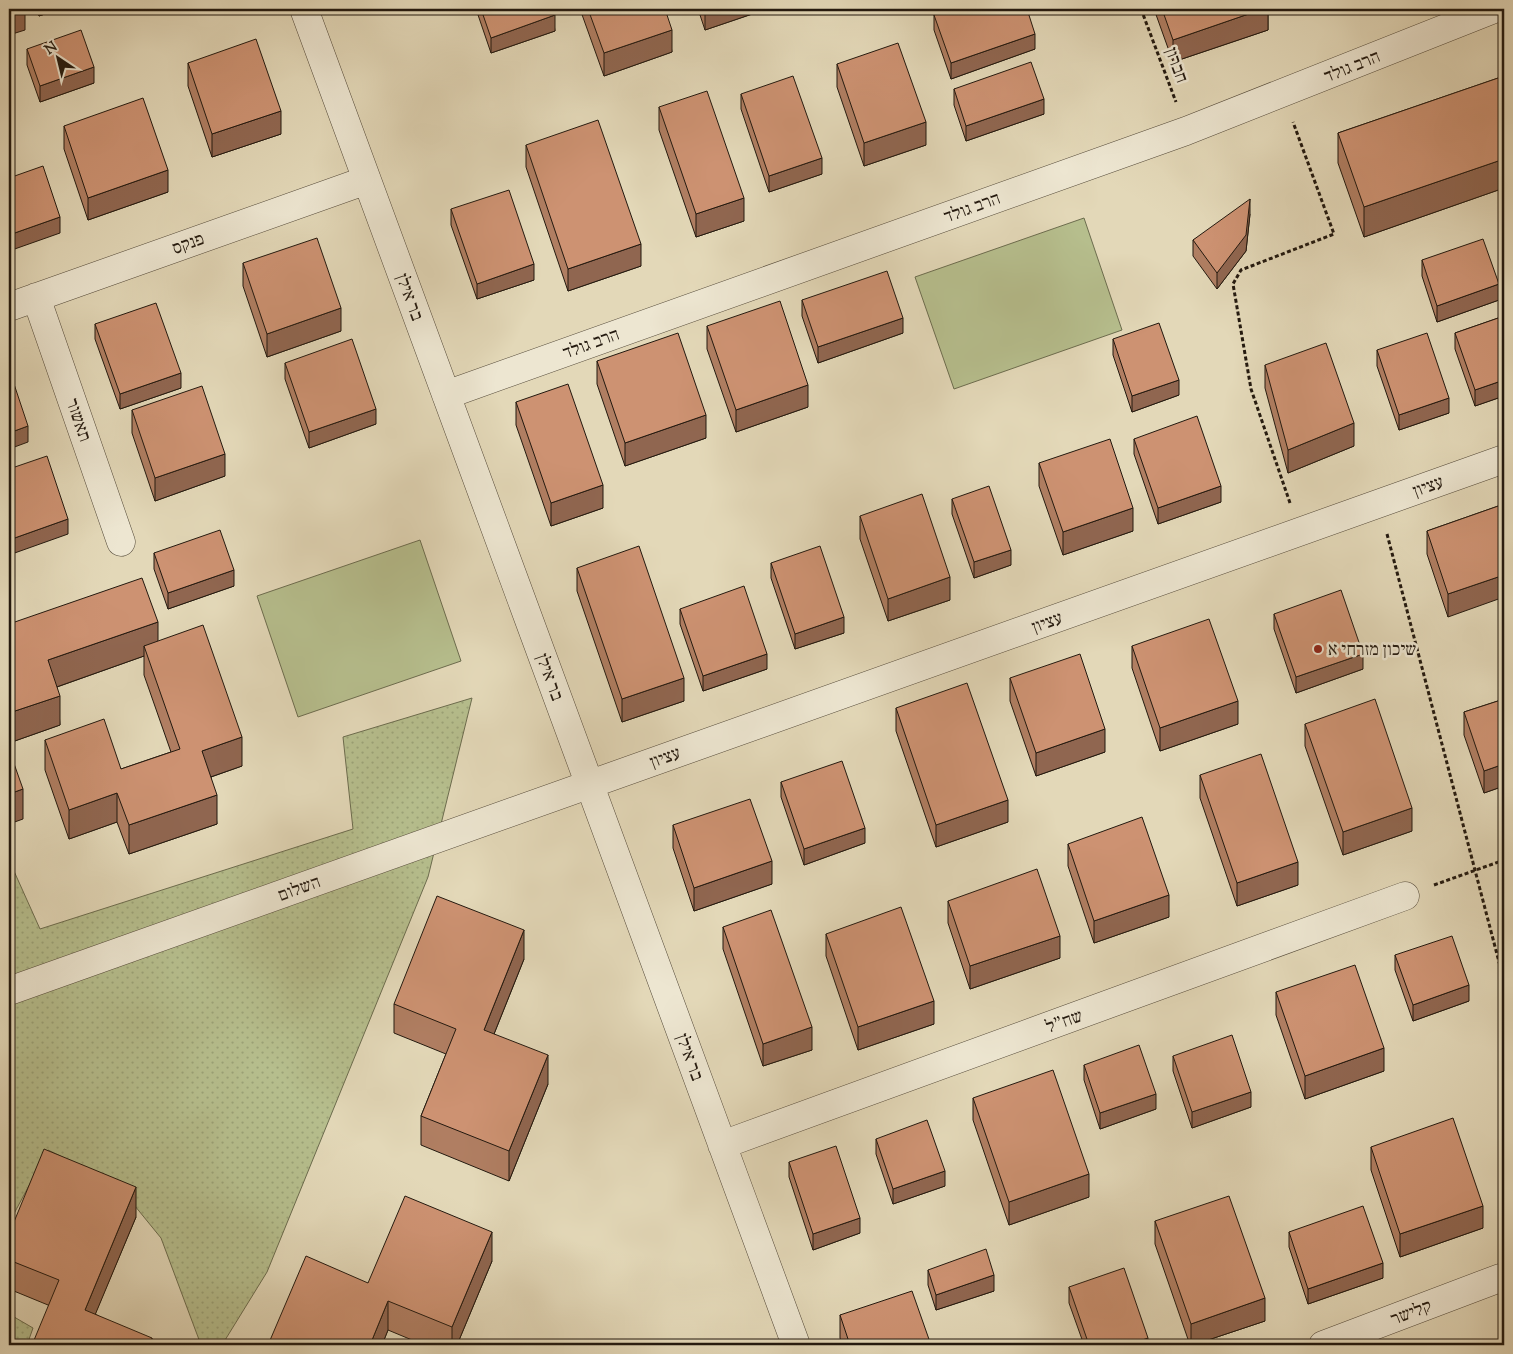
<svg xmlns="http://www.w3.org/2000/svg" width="1513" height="1354" font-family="'Sorts Mill Goudy','Frank Ruhl Libre',serif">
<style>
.green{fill:url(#green-dots);stroke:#6c6c4e}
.pitch{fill:#b6be8d;stroke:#6c6c4e}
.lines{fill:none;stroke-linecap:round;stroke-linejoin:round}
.minor-casing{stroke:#534939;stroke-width:29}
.path{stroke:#23190f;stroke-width:3;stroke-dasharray:4 2.5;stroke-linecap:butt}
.minor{stroke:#ede6d1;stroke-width:28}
.wall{fill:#b07e62;stroke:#23190f}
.shaded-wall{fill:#906650;stroke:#23190f}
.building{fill:#cd9272;stroke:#23190f}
.poi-dot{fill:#8f2418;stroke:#ede6d1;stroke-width:2}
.labels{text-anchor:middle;stroke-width:5;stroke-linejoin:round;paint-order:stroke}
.street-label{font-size:18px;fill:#23190f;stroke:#ede6d1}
.poi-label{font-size:18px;fill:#23190f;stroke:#ede6d1;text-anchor:start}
</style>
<defs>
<pattern id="green-dots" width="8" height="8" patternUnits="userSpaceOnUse" patternTransform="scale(1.25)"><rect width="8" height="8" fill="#b6be8d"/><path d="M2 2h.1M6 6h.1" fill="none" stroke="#9ca378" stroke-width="1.8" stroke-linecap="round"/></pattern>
</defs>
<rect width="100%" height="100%" fill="#e3d8b8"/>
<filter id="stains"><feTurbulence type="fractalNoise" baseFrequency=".004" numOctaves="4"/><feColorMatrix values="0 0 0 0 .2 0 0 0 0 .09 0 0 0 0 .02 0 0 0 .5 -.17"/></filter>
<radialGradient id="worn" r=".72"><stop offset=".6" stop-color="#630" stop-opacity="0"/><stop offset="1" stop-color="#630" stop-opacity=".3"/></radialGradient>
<!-- green -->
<path class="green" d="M 472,698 L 428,877 L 267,1272 L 222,1345 L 201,1345 L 161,1238 L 117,1184 L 48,1150 L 9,1223 L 9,860 L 40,929 L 353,829 L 343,737 Z
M 9,1314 L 33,1328 L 27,1345 L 9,1345 Z"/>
<!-- pitch -->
<path class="pitch" d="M 1084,218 L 1122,330 L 954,389 L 915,277 Z
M 420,540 L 461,661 L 298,717 L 257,596 Z"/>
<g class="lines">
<defs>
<path id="minor" d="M 304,9 L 796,1345
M 36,297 L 121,542
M 9,307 L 367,180
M 446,395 L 1186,131 L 1494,9
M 9,991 L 1504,459
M 722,1145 L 1405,896
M 1323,1345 L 1500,1278"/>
</defs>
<!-- minor casing -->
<use href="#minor" class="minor-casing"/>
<!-- path -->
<path class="path" d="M 1141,9 L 1176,102
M 1290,503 L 1251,389 L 1233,284 L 1241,270 L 1334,234 L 1293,122
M 1387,534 L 1504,981
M 1434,885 L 1504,860"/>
<!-- minor -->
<use href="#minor" class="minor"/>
</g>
<!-- wall -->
<path class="wall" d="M 36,9 L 60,9 L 39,16 Z
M 476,9 L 552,9 L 555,31 L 491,53 Z
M 580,9 L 665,9 L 672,52 L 604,76 Z
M 698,9 L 764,9 L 764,10 L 705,30 Z
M 1154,9 L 1268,9 L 1268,30 L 1173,62 Z
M 934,15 L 1035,49 L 951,79 L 934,30 Z
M 27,49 L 94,83 L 40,102 L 27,65 Z
M 188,63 L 281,134 L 212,157 L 188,86 Z
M 837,64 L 926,145 L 864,166 L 837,87 Z
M 1504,76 L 1504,188 L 1364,237 L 1338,163 L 1338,133 Z
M 954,89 L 1044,114 L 966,141 L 954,105 Z
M 741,94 L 822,174 L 769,192 L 741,109 Z
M 659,107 L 744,221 L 696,237 L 659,130 Z
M 64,126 L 168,192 L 88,220 L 64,149 Z
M 526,145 L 641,266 L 568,291 L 526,167 Z
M 451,209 L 534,280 L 477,299 L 451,225 Z
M 1250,214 L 1246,251 L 1217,289 L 1193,256 L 1193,240 Z
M 1422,260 L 1499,300 L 1437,322 L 1422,276 Z
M 243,263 L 341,331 L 267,357 L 243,286 Z
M 802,300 L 903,333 L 818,363 L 802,316 Z
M 1504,316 L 1504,396 L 1475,406 L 1455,349 L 1455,333 Z
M 95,324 L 181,388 L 120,409 L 95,339 Z
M 707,326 L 808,407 L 736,432 L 707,349 Z
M 1113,339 L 1179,395 L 1132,412 L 1113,355 Z
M 1377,350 L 1449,413 L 1399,430 L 1377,366 Z
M 597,361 L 706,438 L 625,466 L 597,384 Z
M 285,363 L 376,424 L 309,448 L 285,379 Z
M 1265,365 L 1354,446 L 1288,473 L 1265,388 Z
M 516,402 L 603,508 L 551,526 L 516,425 Z
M 132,410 L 225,476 L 155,501 L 132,433 Z
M 1134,439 L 1221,502 L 1158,524 L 1134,454 Z
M 1039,463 L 1133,531 L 1063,555 L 1039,486 Z
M 952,499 L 1011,565 L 974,578 L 952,514 Z
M 1504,504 L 1448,617 L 1427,554 L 1427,531 Z
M 860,516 L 950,600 L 888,621 L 860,539 Z
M 154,553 L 234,586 L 168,609 L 154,569 Z
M 771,563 L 844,633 L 795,649 L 771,578 Z
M 577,568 L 684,701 L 622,722 L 577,591 Z
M 680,609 L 767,669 L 703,691 L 680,624 Z
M 1274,614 L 1363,669 L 1296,693 L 1274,629 Z
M 9,624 L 158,641 L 242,766 L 211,777 L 217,824 L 129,854 L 117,822 L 69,839 L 45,770 L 45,740 L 121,769 L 171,752 L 144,675 L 144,656 L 57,687 L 60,725 L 9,743 Z
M 1132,646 L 1238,724 L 1160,751 L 1132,668 Z
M 1010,678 L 1105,752 L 1036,776 L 1010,701 Z
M 1504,699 L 1504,786 L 1484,793 L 1464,735 L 1464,712 Z
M 896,708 L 1008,822 L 936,847 L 896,731 Z
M 1305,724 L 1412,831 L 1343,855 L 1305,746 Z
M 1200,775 L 1298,885 L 1237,906 L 1200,798 Z
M 781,782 L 865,843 L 804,865 L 781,797 Z
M 673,825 L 772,884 L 694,911 L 673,848 Z
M 1068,844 L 1169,917 L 1094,943 L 1068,866 Z
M 948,901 L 1060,958 L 970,989 L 948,923 Z
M 723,927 L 812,1050 L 763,1066 L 723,949 Z
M 826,934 L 934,1024 L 858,1050 L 826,956 Z
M 1395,955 L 1469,1001 L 1413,1021 L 1395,970 Z
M 524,959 L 494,1034 L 548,1084 L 509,1181 L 421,1145 L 421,1116 L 446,1054 L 394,1033 L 394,1004 Z
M 1276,992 L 1384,1071 L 1305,1099 L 1276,1015 Z
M 1173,1056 L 1251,1107 L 1192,1128 L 1173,1071 Z
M 1084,1065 L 1156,1109 L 1100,1129 L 1084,1080 Z
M 973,1098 L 1089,1197 L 1009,1225 L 973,1120 Z
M 876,1139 L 945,1186 L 893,1204 L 876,1154 Z
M 1371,1147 L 1483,1228 L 1400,1257 L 1371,1170 Z
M 789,1162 L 860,1233 L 813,1250 L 789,1177 Z
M 136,1217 L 95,1314 L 152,1345 L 48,1305 L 9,1289 L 9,1234 Z
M 1155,1221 L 1265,1321 L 1193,1345 L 1190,1345 L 1155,1244 Z
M 1289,1232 L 1383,1278 L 1308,1304 L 1289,1247 Z
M 492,1261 L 457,1345 L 424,1345 L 388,1330 L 382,1345 L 268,1345 L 368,1283 Z
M 928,1270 L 994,1291 L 936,1310 L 928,1285 Z
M 1069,1287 L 1148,1345 L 1084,1345 L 1069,1303 Z
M 840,1315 L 931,1345 L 842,1345 L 840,1338 Z"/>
<!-- shaded-wall -->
<path class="shaded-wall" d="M 20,9 L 25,9 L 25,30 L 9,35 L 9,13 Z
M 39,9 L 60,9 L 39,16 Z
M 705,9 L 764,9 L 764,10 L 705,30 Z
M 1263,9 L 1268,9 L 1268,30 L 1173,62 L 1173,40 Z
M 555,15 L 555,31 L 491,53 L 491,38 Z
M 672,30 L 672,52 L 604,76 L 604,53 Z
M 1035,34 L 1035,49 L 951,79 L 951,63 Z
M 94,67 L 94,83 L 40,102 L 40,86 Z
M 1044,99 L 1044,114 L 966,141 L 966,126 Z
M 281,111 L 281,134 L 212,157 L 212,134 Z
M 926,122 L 926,145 L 864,166 L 864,143 Z
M 822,158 L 822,174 L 769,192 L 769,176 Z
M 1504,159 L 1504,188 L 1364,237 L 1364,207 Z
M 168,170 L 168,192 L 88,220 L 88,198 Z
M 744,198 L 744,221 L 696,237 L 696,214 Z
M 1250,199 L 1250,214 L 1246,251 L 1217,289 L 1217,273 Z
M 60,217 L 60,233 L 9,251 L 9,235 Z
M 641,244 L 641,266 L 568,291 L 568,269 Z
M 534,264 L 534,280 L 477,299 L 477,284 Z
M 1499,284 L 1499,300 L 1437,322 L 1437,306 Z
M 341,308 L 341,331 L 267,357 L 267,334 Z
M 903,318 L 903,333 L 818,363 L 818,347 Z
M 181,373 L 181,388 L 120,409 L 120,394 Z
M 1179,380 L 1179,395 L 1132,412 L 1132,396 Z
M 1504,380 L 1504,396 L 1475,406 L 1475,390 Z
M 808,385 L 808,407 L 736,432 L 736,410 Z
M 1449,398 L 1449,413 L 1399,430 L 1399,415 Z
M 376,409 L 376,424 L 309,448 L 309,432 Z
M 706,415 L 706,438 L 625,466 L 625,443 Z
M 1354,423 L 1354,446 L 1288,473 L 1288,450 Z
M 28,426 L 28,442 L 9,449 L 9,433 Z
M 225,454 L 225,476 L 155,501 L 155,478 Z
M 603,485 L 603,508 L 551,526 L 551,503 Z
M 1221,486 L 1221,502 L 1158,524 L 1158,508 Z
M 1133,508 L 1133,531 L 1063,555 L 1063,532 Z
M 68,519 L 68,534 L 9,555 L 9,540 Z
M 1011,550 L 1011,565 L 974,578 L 974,562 Z
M 234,570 L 234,586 L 168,609 L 168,593 Z
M 1504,575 L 1504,597 L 1448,617 L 1448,594 Z
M 950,577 L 950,600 L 888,621 L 888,599 Z
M 844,617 L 844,633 L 795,649 L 795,634 Z
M 158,622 L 158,651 L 144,646 L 144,656 L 48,690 L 48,660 Z
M 767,654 L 767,669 L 703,691 L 703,676 Z
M 1363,654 L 1363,669 L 1296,693 L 1296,677 Z
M 684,678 L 684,701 L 622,722 L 622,699 Z
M 60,696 L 60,725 L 9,743 L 9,713 Z
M 1238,701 L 1238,724 L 1160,751 L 1160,728 Z
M 1105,729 L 1105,752 L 1036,776 L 1036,753 Z
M 242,737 L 242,766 L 202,780 L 202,751 Z
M 1504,764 L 1504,786 L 1484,793 L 1484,771 Z
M 23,789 L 23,819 L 9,824 L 9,794 Z
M 117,793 L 117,822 L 69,839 L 69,810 Z
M 217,795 L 217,824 L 129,854 L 129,825 Z
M 1008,800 L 1008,822 L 936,847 L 936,825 Z
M 1412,808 L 1412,831 L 1343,855 L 1343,832 Z
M 865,828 L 865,843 L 804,865 L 804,849 Z
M 772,861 L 772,884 L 694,911 L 694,888 Z
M 1298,862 L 1298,885 L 1237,906 L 1237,883 Z
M 1169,895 L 1169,917 L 1094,943 L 1094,921 Z
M 524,930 L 524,959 L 484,1059 L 484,1030 Z
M 1060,936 L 1060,958 L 970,989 L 970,966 Z
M 1469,985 L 1469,1001 L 1413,1021 L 1413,1005 Z
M 934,1001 L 934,1024 L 858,1050 L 858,1027 Z
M 812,1027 L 812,1050 L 763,1066 L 763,1044 Z
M 1384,1048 L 1384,1071 L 1305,1099 L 1305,1076 Z
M 548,1055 L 548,1084 L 509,1181 L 509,1151 Z
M 1251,1092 L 1251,1107 L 1192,1128 L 1192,1112 Z
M 1156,1094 L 1156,1109 L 1100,1129 L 1100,1113 Z
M 945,1171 L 945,1186 L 893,1204 L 893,1189 Z
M 1089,1174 L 1089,1197 L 1009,1225 L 1009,1202 Z
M 136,1187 L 136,1217 L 85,1339 L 85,1310 Z
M 1483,1206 L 1483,1228 L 1400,1257 L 1400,1234 Z
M 860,1218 L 860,1233 L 813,1250 L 813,1234 Z
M 492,1232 L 492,1261 L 457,1345 L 452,1345 L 452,1327 Z
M 1383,1263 L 1383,1278 L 1308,1304 L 1308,1289 Z
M 994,1275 L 994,1291 L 936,1310 L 936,1295 Z
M 1265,1298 L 1265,1321 L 1193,1345 L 1191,1345 L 1191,1324 Z
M 388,1301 L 388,1330 L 382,1345 L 370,1345 Z
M 152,1338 L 152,1345 L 149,1345 Z
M 1148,1338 L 1148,1345 L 1128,1345 Z"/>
<!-- building -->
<path class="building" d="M 9,9 L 20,9 L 9,13 Z
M 481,9 L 552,9 L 555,15 L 491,38 Z
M 588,9 L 665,9 L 672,30 L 604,53 Z
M 951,9 L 1027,9 L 1035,34 L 951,63 L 934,15 Z
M 1162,9 L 1263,9 L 1173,40 Z
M 81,30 L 94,67 L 40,86 L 27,49 Z
M 256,39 L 281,111 L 212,134 L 188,63 Z
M 898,43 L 926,122 L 864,143 L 837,64 Z
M 1031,62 L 1044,99 L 966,126 L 954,89 Z
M 793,76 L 822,158 L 769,176 L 741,94 Z
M 1504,76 L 1504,159 L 1364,207 L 1338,133 Z
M 707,91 L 744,198 L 696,214 L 659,107 Z
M 143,98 L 168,170 L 88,198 L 64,126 Z
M 598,120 L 641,244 L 568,269 L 526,145 Z
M 43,166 L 60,217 L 9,235 L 9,178 Z
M 509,190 L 534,264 L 477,284 L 451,209 Z
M 1250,199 L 1246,235 L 1217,273 L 1193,240 Z
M 317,238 L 341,308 L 267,334 L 243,263 Z
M 1483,239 L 1499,284 L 1437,306 L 1422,260 Z
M 887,271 L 903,318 L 818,347 L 802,300 Z
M 780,301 L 808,385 L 736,410 L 707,326 Z
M 156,303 L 181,373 L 120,394 L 95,324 Z
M 1504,316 L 1504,380 L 1475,390 L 1455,333 Z
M 1159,323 L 1179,380 L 1132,396 L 1113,339 Z
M 678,333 L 706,415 L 625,443 L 597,361 Z
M 1427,333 L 1449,398 L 1399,415 L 1377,350 Z
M 352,339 L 376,409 L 309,432 L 285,363 Z
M 1326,343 L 1354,423 L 1288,450 L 1265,365 Z
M 9,369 L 28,426 L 9,433 Z
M 568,384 L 603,485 L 551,503 L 516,402 Z
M 202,386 L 225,454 L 155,478 L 132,410 Z
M 1197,416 L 1221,486 L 1158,508 L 1134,439 Z
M 1110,439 L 1133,508 L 1063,532 L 1039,463 Z
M 47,456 L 68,519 L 9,540 L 9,469 Z
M 989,486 L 1011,550 L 974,562 L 952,499 Z
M 922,494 L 950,577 L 888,599 L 860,516 Z
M 1504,504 L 1504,575 L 1448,594 L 1427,531 Z
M 220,530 L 234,570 L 168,593 L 154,553 Z
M 639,546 L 684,678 L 622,699 L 577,568 Z
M 820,546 L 844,617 L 795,634 L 771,563 Z
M 142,578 L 158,622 L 48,660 L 60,696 L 9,713 L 9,624 Z
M 744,586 L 767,654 L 703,676 L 680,609 Z
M 1341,590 L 1363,654 L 1296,677 L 1274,614 Z
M 1209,619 L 1238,701 L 1160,728 L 1132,646 Z
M 203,625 L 242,737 L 202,751 L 217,795 L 129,825 L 117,793 L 69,810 L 45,740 L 104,719 L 121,769 L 180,749 L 144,646 Z
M 1080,654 L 1105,729 L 1036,753 L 1010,678 Z
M 967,683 L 1008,800 L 936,825 L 896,708 Z
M 1375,699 L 1412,808 L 1343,832 L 1305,724 Z
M 1504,699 L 1504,764 L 1484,771 L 1464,712 Z
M 1261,754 L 1298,862 L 1237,883 L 1200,775 Z
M 12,758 L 23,789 L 9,794 L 9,759 Z
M 842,761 L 865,828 L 804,849 L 781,782 Z
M 750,799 L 772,861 L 694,888 L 673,825 Z
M 1142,817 L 1169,895 L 1094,921 L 1068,844 Z
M 1037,869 L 1060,936 L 970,966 L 948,901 Z
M 437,896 L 524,930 L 484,1030 L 548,1055 L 509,1151 L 421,1116 L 456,1029 L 394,1004 Z
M 901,907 L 934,1001 L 858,1027 L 826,934 Z
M 771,910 L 812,1027 L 763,1044 L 723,927 Z
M 1452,936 L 1469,985 L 1413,1005 L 1395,955 Z
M 1355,965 L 1384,1048 L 1305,1076 L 1276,992 Z
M 1232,1035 L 1251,1092 L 1192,1112 L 1173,1056 Z
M 1139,1045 L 1156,1094 L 1100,1113 L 1084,1065 Z
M 1053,1070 L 1089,1174 L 1009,1202 L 973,1098 Z
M 1453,1118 L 1483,1206 L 1400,1234 L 1371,1147 Z
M 927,1120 L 945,1171 L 893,1189 L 876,1139 Z
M 836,1146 L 860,1218 L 813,1234 L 789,1162 Z
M 44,1149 L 136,1187 L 85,1310 L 152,1338 L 149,1345 L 32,1345 L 59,1280 L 9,1260 L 9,1234 Z
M 405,1196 L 492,1232 L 452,1327 L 388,1301 L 370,1345 L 268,1345 L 306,1256 L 368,1283 Z
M 1229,1196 L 1265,1298 L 1191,1324 L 1155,1221 Z
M 1363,1206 L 1383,1263 L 1308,1289 L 1289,1232 Z
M 986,1249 L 994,1275 L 936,1295 L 928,1270 Z
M 1124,1268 L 1148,1338 L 1128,1345 L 1089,1345 L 1069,1287 Z
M 912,1291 L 931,1345 L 850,1345 L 840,1315 Z
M 1037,1342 L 1038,1345 L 1028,1345 Z"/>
<!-- markers -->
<circle class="poi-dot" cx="1318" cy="649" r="5"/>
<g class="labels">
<!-- street labels -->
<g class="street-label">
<text transform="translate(1177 65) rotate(70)" y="6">חברון</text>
<text transform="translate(1352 66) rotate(-22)" y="6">הרב גולד</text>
<text transform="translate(972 207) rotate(-20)" y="6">הרב גולד</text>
<text transform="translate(188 243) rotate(-20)" y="6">פנקס</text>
<text transform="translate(410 297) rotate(70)" y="6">בר אילן</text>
<text transform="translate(591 343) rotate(-20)" y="6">הרב גולד</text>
<text transform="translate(79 420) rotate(71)" y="6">תאשור</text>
<text transform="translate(1428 486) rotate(-20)" y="6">עציון</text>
<text transform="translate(1047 622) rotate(-20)" y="6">עציון</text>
<text transform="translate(550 677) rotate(70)" y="6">בר אילן</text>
<text transform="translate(665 757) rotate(-20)" y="6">עציון</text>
<text transform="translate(299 888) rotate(-20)" y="6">השלום</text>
<text transform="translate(1064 1021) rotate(-20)" y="6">שח"ל</text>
<text transform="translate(690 1057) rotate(70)" y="6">בר אילן</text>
<text transform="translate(1411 1312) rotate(-21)" y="6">קלישר</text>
</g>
<!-- poi labels -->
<g class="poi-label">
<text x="1328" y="655">שיכון מזרחי א</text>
</g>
</g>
<!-- margin -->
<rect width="1513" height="1354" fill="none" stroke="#e3d8b8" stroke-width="30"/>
<rect x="10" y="10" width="1493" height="1334" fill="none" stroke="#23190f" stroke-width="2.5"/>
<rect x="15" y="15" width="1483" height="1324" fill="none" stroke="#23190f"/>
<!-- north arrow -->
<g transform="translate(58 58) rotate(325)" stroke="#ede6d1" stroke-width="4" paint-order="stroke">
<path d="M0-4L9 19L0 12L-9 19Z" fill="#23190f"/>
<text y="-8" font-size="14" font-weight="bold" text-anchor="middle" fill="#23190f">N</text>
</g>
<rect width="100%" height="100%" filter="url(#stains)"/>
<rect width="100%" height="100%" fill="url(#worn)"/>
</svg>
